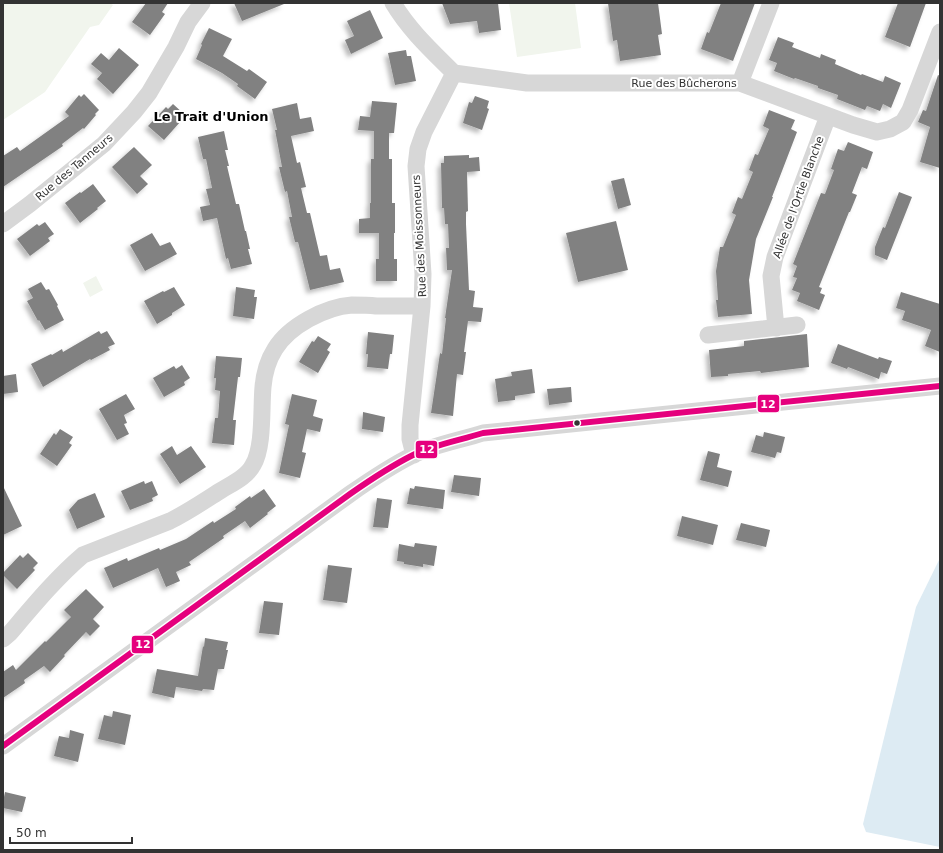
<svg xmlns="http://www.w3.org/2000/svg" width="943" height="853" font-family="'DejaVu Sans',sans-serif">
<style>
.green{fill:#f1f5ed}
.water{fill:#ddebf3}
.building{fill:#818181;filter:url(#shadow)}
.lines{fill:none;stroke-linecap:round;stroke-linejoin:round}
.minor{stroke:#d7d7d7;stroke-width:17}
.bus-1-casing{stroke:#fff;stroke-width:9}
.bus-1{stroke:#e5007d;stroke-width:6}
.bus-dot{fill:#333;stroke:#fff;stroke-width:1.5}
.labels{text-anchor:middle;stroke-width:4;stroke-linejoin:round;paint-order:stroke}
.street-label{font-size:11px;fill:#333;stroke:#fff}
.quarter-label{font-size:13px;font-weight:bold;fill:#000;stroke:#fff}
.line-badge{stroke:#fff;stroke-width:1.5}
.badge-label{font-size:11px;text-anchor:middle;font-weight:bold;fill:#fff}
</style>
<defs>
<filter id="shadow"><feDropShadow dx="-3.5" dy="3.5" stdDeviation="2" flood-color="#0004"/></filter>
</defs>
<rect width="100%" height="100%" fill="#fff"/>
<!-- green -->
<path class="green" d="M 3,3 L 110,3 L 113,5 L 99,25 L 90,27 L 45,92 L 3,120 Z
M 509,3 L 575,3 L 581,48 L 517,57 Z
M 96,276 L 103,290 L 90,297 L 83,283 Z"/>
<!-- water -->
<path class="water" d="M 940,558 L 940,847 L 866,832 L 863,824 L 916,607 Z"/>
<!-- building -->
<path class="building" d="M 146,3 L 168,3 L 162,12 L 165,14 L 150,35 L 132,22 Z
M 234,3 L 284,3 L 284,4 L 242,21 Z
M 442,3 L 498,3 L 501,30 L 479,33 L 477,21 L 450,24 Z
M 608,3 L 658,3 L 662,34 L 658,35 L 661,55 L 620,61 L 617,40 L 613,41 Z
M 721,3 L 755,3 L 733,61 L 701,49 L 707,32 L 709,33 Z
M 898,3 L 926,3 L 910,47 L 885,37 Z
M 370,10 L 383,38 L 351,54 L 345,40 L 354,36 L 347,21 Z
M 209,28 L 232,39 L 223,56 L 247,71 L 249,69 L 267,82 L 255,99 L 237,86 L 238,84 L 222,73 L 196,59 L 202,45 L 201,44 Z
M 778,37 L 794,43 L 792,47 L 820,58 L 821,54 L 836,60 L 835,64 L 861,75 L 862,74 L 883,82 L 885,76 L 901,83 L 891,108 L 883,104 L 880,111 L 867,106 L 865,110 L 837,99 L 838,95 L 818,88 L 818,86 L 795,78 L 794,79 L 774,71 L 777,63 L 769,60 Z
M 119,48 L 139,65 L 113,94 L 97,79 L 102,73 L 91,64 L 101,53 L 109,60 Z
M 406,50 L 407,56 L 411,56 L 416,81 L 395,85 L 388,53 Z
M 938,75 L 940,76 L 940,168 L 920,162 L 930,127 L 918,122 L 923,110 L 926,111 Z
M 84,94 L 99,110 L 95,114 L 96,115 L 84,129 L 83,128 L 62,144 L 63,146 L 3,187 L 3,156 L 17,147 L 20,151 L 69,116 L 65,112 L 79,95 L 81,97 Z
M 475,96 L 489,101 L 487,108 L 489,109 L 482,130 L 463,123 L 469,102 L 472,103 Z
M 372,101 L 397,103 L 394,133 L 389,133 L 389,159 L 392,159 L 392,203 L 395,203 L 395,233 L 394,233 L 394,259 L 397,259 L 397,281 L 376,281 L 376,259 L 379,259 L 379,233 L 359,233 L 359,219 L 370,218 L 370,203 L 371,203 L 371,159 L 374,159 L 374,131 L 358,130 L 360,116 L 370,117 Z
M 297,103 L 300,119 L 311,117 L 314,131 L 291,136 L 297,163 L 300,162 L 306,187 L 301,188 L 307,213 L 310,213 L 320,256 L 327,255 L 330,270 L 340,268 L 344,282 L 310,290 L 298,242 L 295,242 L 289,217 L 292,217 L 287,191 L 285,192 L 279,167 L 282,167 L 275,130 L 277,130 L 272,109 Z
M 173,104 L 184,114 L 179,119 L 181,121 L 164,140 L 148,126 L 166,107 L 168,109 Z
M 769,110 L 795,120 L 791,129 L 797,132 L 772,197 L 773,197 L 756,239 L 749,280 L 752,314 L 718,317 L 716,300 L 718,300 L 716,271 L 720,247 L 723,247 L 736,215 L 732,213 L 738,197 L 742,199 L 753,172 L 749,170 L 755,154 L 758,155 L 769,129 L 763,126 Z
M 224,131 L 228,150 L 225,150 L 229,166 L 227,166 L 236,204 L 239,204 L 245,231 L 246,231 L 250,249 L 248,249 L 252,264 L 231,269 L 228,258 L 226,259 L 217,218 L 203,221 L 200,207 L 210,205 L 206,189 L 212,188 L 206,159 L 203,159 L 198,137 Z
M 848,142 L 873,152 L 867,169 L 862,167 L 852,193 L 857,195 L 850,212 L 849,212 L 819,287 L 822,288 L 820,293 L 825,295 L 819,310 L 797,301 L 800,293 L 792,290 L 797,278 L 793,277 L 797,266 L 793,264 L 821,193 L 825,194 L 834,170 L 831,169 L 838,149 L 844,151 Z
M 134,147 L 152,165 L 140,176 L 148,184 L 137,194 L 112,167 Z
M 469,155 L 469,158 L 479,157 L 480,171 L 467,172 L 468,211 L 466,212 L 466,224 L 469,290 L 475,291 L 473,307 L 483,308 L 481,322 L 468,321 L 464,352 L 466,352 L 463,375 L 457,374 L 453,416 L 431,413 L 440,353 L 442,354 L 446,318 L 445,318 L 452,270 L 447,270 L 446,248 L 449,248 L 448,224 L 445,224 L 444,208 L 442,208 L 441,163 L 444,163 L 444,156 Z
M 624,178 L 631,205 L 618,209 L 611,181 Z
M 93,184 L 106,201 L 97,208 L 98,209 L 80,223 L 65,203 L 80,192 L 81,193 Z
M 899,192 L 912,197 L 887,260 L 875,255 L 875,247 L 883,227 L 885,228 Z
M 616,221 L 628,270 L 578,282 L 566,233 Z
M 45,222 L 54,234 L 48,238 L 50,241 L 30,256 L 17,239 L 37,224 L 39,226 Z
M 152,233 L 160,246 L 170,242 L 177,254 L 145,271 L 130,245 Z
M 41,282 L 46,290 L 49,289 L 58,305 L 57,306 L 64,320 L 45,330 L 39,320 L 38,321 L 27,301 L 33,298 L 28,289 Z
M 174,287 L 185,305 L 172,313 L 172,315 L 157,324 L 144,301 L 163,291 L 164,292 Z
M 236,287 L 255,290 L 254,297 L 257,297 L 254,319 L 233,316 Z
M 901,292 L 940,304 L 940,352 L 925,346 L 931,330 L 902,320 L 905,311 L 896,308 Z
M 99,331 L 101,334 L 107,331 L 115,344 L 108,347 L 110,350 L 91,360 L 90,359 L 43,387 L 31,364 L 51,354 L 52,355 L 62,349 L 63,352 Z
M 368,332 L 394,335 L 392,354 L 390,354 L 388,369 L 367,367 L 368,354 L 366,354 Z
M 807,334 L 809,367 L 761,373 L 760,371 L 728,374 L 728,376 L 711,377 L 709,350 L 744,346 L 744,341 Z
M 318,336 L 331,344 L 327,350 L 330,352 L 318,373 L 299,362 L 312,341 L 314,342 Z
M 838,344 L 878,359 L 879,357 L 892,361 L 887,374 L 881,372 L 879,379 L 848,367 L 847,369 L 831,363 Z
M 216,356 L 242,358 L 240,377 L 238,377 L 233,420 L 236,420 L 234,445 L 212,443 L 215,418 L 218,418 L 220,391 L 215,390 L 216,378 L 214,378 Z
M 182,365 L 190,378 L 184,382 L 185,385 L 164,397 L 153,378 L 174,366 L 176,369 Z
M 532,369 L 535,393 L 515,396 L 515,400 L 498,402 L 495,379 L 512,376 L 511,372 Z
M 16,374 L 18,392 L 3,394 L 3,376 Z
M 571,387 L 572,402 L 549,405 L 547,389 Z
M 126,394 L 135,409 L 124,415 L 127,423 L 124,424 L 129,434 L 117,440 L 99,409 Z
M 292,394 L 317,400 L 313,416 L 323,419 L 320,432 L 307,429 L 302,452 L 306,453 L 300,478 L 279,473 L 289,425 L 285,424 Z
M 363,412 L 385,417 L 383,432 L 362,429 Z
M 60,429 L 73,437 L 69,443 L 72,445 L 57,466 L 40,454 L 54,433 L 56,435 Z
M 764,432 L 785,437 L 781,453 L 777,452 L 775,458 L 751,452 L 756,435 L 763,437 Z
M 172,446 L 177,455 L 191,446 L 206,467 L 180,484 L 160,454 Z
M 708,451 L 720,454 L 717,467 L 732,471 L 728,487 L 700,480 Z
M 454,475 L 481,478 L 479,496 L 451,492 Z
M 144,481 L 145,484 L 152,481 L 158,495 L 152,498 L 153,501 L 130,510 L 121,491 Z
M 3,486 L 22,526 L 3,535 Z
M 415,486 L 445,490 L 443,509 L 407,504 L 410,488 L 414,489 Z
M 264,489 L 276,506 L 267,513 L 268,514 L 250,528 L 245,521 L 223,536 L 224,538 L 189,562 L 191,565 L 176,572 L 180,581 L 166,587 L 158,568 L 113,588 L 104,568 L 127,558 L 128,561 L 159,548 L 160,550 L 186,539 L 213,521 L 214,523 L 236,509 L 235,507 L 250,496 L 251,498 Z
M 95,493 L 105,517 L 77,529 L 69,510 L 78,500 Z
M 377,498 L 392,500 L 388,528 L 373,527 Z
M 682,516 L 718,525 L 713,545 L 677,536 Z
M 741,523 L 770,530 L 766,547 L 736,540 Z
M 415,543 L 437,546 L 434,566 L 423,564 L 423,567 L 404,564 L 404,562 L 397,561 L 399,544 L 414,547 Z
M 28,553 L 38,563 L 33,568 L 35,570 L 17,589 L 3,575 L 3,573 L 20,555 L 23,558 Z
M 328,565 L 352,568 L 347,603 L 323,600 Z
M 86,589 L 104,607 L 93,619 L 100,626 L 90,636 L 86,632 L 64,655 L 65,656 L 50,672 L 44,666 L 24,680 L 25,683 L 3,698 L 3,672 L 13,665 L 16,670 L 45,641 L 46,642 L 71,617 L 64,610 Z
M 264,601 L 283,603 L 279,635 L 259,633 Z
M 205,638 L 228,642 L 226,650 L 228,650 L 224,669 L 218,669 L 214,690 L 203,689 L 202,691 L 176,687 L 174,698 L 152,693 L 157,669 L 198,676 L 203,646 L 204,647 Z
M 113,711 L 131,715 L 125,745 L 98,739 L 104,715 L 112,717 Z
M 70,730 L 84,734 L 78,762 L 54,756 L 59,736 L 69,738 Z
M 5,792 L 26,797 L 22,812 L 3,808 L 3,802 Z"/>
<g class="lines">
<!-- minor -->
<path class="minor" d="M 393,3 C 409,30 432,51 454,73
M 454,73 L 527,83 L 740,83 L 853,125 L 877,132 L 890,129 L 903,122 L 910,110 L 940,32
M 740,83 L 771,3
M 3,224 L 30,204 L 104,144 L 134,112 L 149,93 L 176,47 L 188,22 L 202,3
M 776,328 L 771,276 L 775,257 L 828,116
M 708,335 L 797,325
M 414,455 L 410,439 L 410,425 L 422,306 L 423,274 L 416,166 L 418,149 L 424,132 L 454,73
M 3,639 L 10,633 C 33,606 56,578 83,555 L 170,521 C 188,512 204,501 220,491 C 231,484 247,477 253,465 C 264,447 261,408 263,387 C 264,375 268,360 275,349 C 289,326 325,307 352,305 C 360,305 368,305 376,306 C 391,306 407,306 422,306
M 3,746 L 350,494 C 370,480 391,466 413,455 C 433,445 461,440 483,433 L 940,386"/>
<defs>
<path id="bus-1" d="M 3,746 L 350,494 C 370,480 391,466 413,455 C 433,445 461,440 483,433 L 940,386"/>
</defs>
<!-- bus-1 casing -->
<use href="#bus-1" class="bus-1-casing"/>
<!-- bus-1 -->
<use href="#bus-1" class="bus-1"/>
</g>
<!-- markers -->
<circle class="bus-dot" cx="577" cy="423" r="3.5"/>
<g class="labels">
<!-- street labels -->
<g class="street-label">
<text x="684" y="87">Rue des Bûcherons</text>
<text transform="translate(74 167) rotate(-40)" y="4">Rue des Tanneurs</text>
<text transform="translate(798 197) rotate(-70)" y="4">Allée de l'Ortie Blanche</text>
<text transform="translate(419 236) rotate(-93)" y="4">Rue des Moissonneurs</text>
</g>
<!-- quarter labels -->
<g class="quarter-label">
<text x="211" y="121">Le Trait d'Union</text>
</g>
</g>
<g class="line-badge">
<rect x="757" y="394" width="23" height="19" rx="4" fill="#e5007d"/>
<rect x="415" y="440" width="23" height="19" rx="4" fill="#e5007d"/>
<rect x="131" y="635" width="23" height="19" rx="4" fill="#e5007d"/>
</g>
<g class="badge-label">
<text x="768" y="408">12</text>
<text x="427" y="453">12</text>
<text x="143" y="648">12</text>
</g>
<!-- border -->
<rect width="943" height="853" fill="none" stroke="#333333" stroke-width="8"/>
<!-- scale -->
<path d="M10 837v6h122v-6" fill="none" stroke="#333333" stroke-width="2"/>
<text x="16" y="837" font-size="12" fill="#333333" stroke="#ffffff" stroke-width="3" paint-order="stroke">50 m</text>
</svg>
